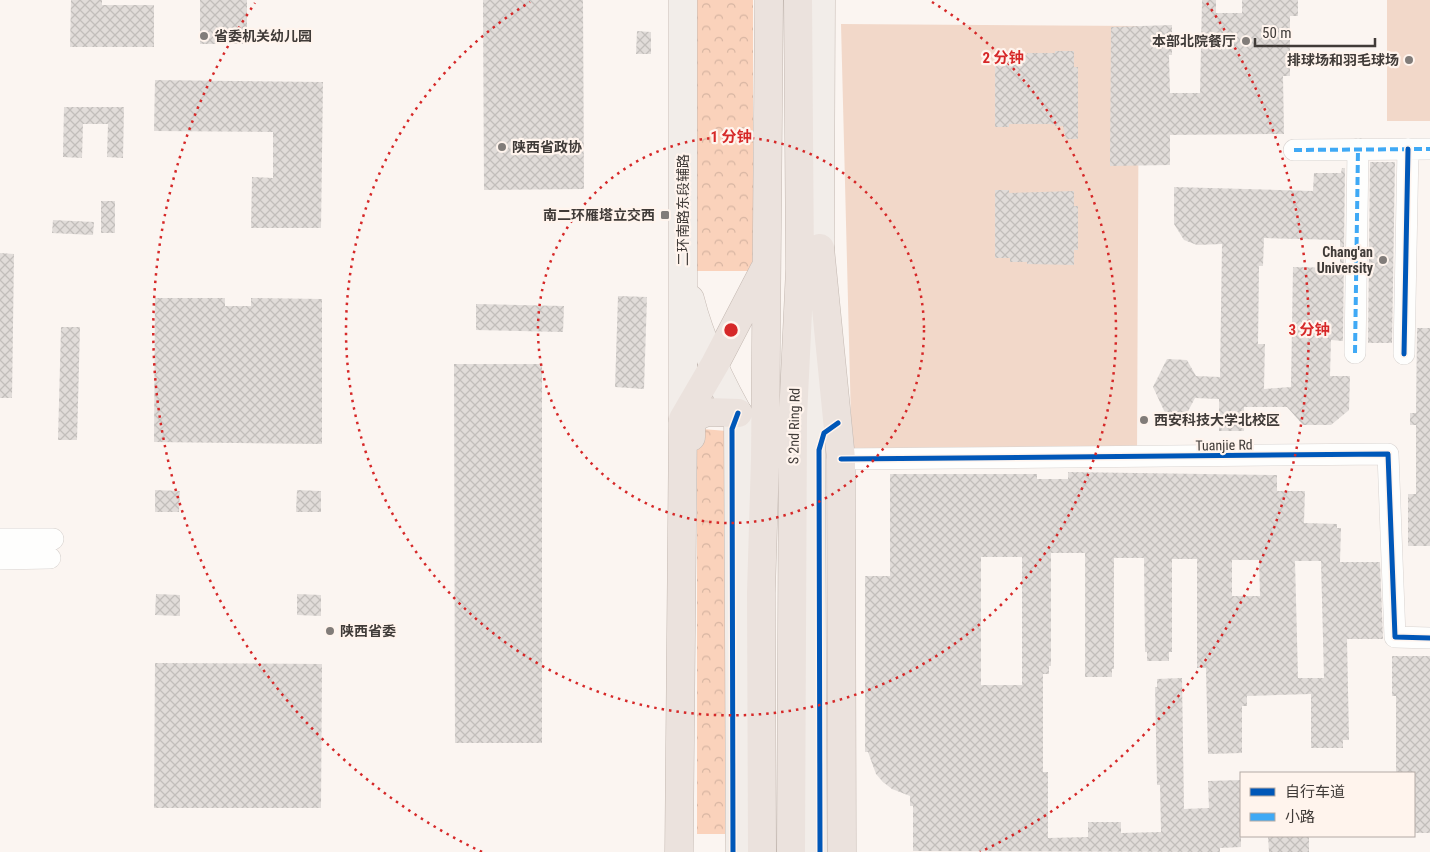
<svg xmlns="http://www.w3.org/2000/svg" width="1430" height="852" font-family="'Roboto Condensed','Noto Sans SC',sans-serif">
<style>
.green{fill:#f2d8c9}
.forest{fill:url(#forest-crowns)}
.building{fill:url(#building-cross-hatch);fill-rule:evenodd}
.lines{fill:none;stroke-linecap:round;stroke-linejoin:round}
.minor-casing{stroke:#d8d3d0;stroke-width:22}
.major-casing{stroke:#c3b8b1;stroke-width:29}
.highway-casing{stroke:#c3b8b1;stroke-width:29}
.minor{stroke:#fefefd;stroke-width:21}
.major{stroke:#f2ede9;stroke-width:28}
.highway{stroke:#ebe2dd;stroke-width:28}
.quiet{stroke:#3fa9f5;stroke-width:4;stroke-dasharray:8 4;stroke-linecap:butt}
.cycleway-casing{stroke:#fff4ed;stroke-width:8}
.cycleway{stroke:#0057b8;stroke-width:5}
.ring{fill:none;stroke:#d62828;stroke-width:2.5;stroke-dasharray:2.5 5}
.poi-dot{fill:#817c79;stroke:#fff4ed;stroke-width:2}
.labels{text-anchor:middle;stroke-width:4.5;stroke-linejoin:round;paint-order:stroke}
.poi-label{font-size:14px;font-weight:bold;fill:#403b38;stroke:#fff4ed;text-anchor:start}
.street-label{font-size:14px;fill:#403b38;stroke:#fff4ed}
.centre{fill:#d62828;stroke:#fff4ed;stroke-width:2.5}
.ring-label{font-size:15px;text-anchor:middle;font-weight:bold;fill:#d62828;stroke:#fff4ed;stroke-width:4.5;stroke-linejoin:round;paint-order:stroke}
</style>
<defs>
<pattern id="forest-crowns" width="20" height="18" patternUnits="userSpaceOnUse" patternTransform="scale(1.25)"><rect width="20" height="18" fill="#fad2bb"/><path d="M2 6a3 3 0 1 1 6 0M12 15a3 3 0 1 1 6 0" fill="none" stroke="#d7b5a2"/></pattern>
<pattern id="building-cross-hatch" width="8" height="8" patternUnits="userSpaceOnUse" patternTransform="scale(1.25)"><rect width="8" height="8" fill="#e1dcd9"/><path d="M0 0l8 8M0 8l8-8" fill="none" stroke="#c2bebb"/></pattern>
</defs>
<rect width="100%" height="100%" fill="#fbf5f1"/>
<!-- green -->
<path class="green" d="M 1387,0 L 1430,0 L 1430,121 L 1387,121 Z
M 841,24 L 1139,26 L 1137,457 L 852,460 Z"/>
<!-- forest -->
<path class="forest" d="M 692,0 L 753,0 L 753,271 L 690,271 Z
M 702,429 L 727,431 L 725,834 L 697,834 L 697,435 Z"/>
<!-- building -->
<path class="building" d="M 71,0 L 102,0 L 102,5 L 154,5 L 154,47 L 70,47 Z
M 200,0 L 247,0 L 247,44 L 200,44 Z
M 483,0 L 583,0 L 584,189 L 484,190 Z
M 1202,0 L 1216,0 L 1216,13 L 1242,13 L 1242,0 L 1298,0 L 1298,16 L 1290,16 L 1290,76 L 1283,76 L 1284,134 L 1170,135 L 1170,165 L 1110,166 L 1111,27 L 1172,25 L 1172,55 L 1169,55 L 1170,93 L 1200,93 Z
M 637,31 L 651,32 L 651,54 L 636,54 Z
M 1055,51 L 1074,51 L 1074,67 L 1078,67 L 1078,139 L 1066,139 L 1063,126 L 1055,126 L 1055,124 L 1009,124 L 1009,127 L 995,127 L 995,58 L 1009,58 L 1009,55 L 1027,55 L 1027,53 L 1055,53 Z
M 155,80 L 323,82 L 321,228 L 251,228 L 252,177 L 273,178 L 273,132 L 154,131 Z
M 64,107 L 124,107 L 123,158 L 107,157 L 108,124 L 83,124 L 82,158 L 63,157 Z
M 1370,162 L 1395,162 L 1392,343 L 1368,343 Z
M 1342,168 L 1345,168 L 1343,341 L 1331,340 L 1330,376 L 1350,376 L 1349,410 L 1331,425 L 1303,425 L 1287,407 L 1244,407 L 1244,431 L 1219,431 L 1219,399 L 1195,398 L 1185,417 L 1167,417 L 1153,387 L 1167,359 L 1187,360 L 1196,376 L 1220,377 L 1222,244 L 1197,245 L 1184,240 L 1174,224 L 1174,187 L 1313,191 L 1314,173 L 1341,173 ZM 1264,238 L 1340,240 L 1340,268 L 1293,267 L 1291,387 L 1264,389 L 1265,344 L 1258,344 L 1259,266 L 1263,266 Z
M 995,190 L 1009,190 L 1009,193 L 1074,191 L 1074,206 L 1078,206 L 1078,250 L 1074,250 L 1074,265 L 1027,264 L 1027,262 L 1010,262 L 1010,258 L 995,258 Z
M 101,201 L 115,201 L 115,233 L 101,233 Z
M 53,220 L 94,222 L 93,235 L 52,233 Z
M 0,253 L 14,254 L 12,398 L 0,398 Z
M 618,296 L 647,297 L 644,389 L 615,387 Z
M 155,298 L 225,298 L 225,306 L 251,306 L 251,298 L 322,299 L 322,444 L 154,442 Z
M 476,304 L 564,306 L 563,332 L 476,330 Z
M 61,327 L 80,327 L 77,440 L 58,440 Z
M 1417,328 L 1430,328 L 1430,546 L 1408,546 L 1408,494 L 1416,494 L 1416,425 L 1410,425 L 1410,413 L 1416,413 Z
M 454,364 L 542,364 L 542,743 L 455,743 Z
M 1068,472 L 1277,475 L 1277,491 L 1305,491 L 1304,523 L 1337,524 L 1337,528 L 1341,528 L 1340,562 L 1380,562 L 1383,639 L 1347,639 L 1349,740 L 1343,740 L 1343,748 L 1311,748 L 1311,694 L 1247,696 L 1247,706 L 1242,706 L 1242,753 L 1208,754 L 1206,668 L 1197,668 L 1197,559 L 1172,559 L 1172,652 L 1169,652 L 1169,661 L 1147,661 L 1147,652 L 1145,652 L 1144,558 L 1114,558 L 1114,669 L 1112,669 L 1112,677 L 1085,677 L 1085,553 L 1051,553 L 1051,666 L 1049,666 L 1049,674 L 1043,674 L 1043,772 L 1048,772 L 1048,838 L 1088,837 L 1088,822 L 1121,822 L 1121,833 L 1161,832 L 1160,785 L 1157,785 L 1155,687 L 1157,687 L 1157,679 L 1182,678 L 1184,809 L 1209,808 L 1208,781 L 1241,780 L 1241,847 L 1220,848 L 1220,852 L 913,851 L 913,806 L 910,806 L 910,796 L 892,789 L 883,782 L 876,774 L 868,752 L 865,752 L 865,576 L 890,576 L 890,474 L 1037,474 L 1037,479 L 1068,479 ZM 981,557 L 1022,557 L 1022,685 L 981,685 ZM 1232,560 L 1259,560 L 1260,596 L 1232,596 ZM 1295,561 L 1321,561 L 1324,678 L 1298,678 Z
M 155,490 L 180,491 L 179,512 L 155,512 Z
M 297,490 L 321,491 L 321,512 L 296,512 Z
M 156,594 L 180,595 L 180,616 L 155,615 Z
M 297,594 L 321,595 L 321,616 L 297,615 Z
M 1392,656 L 1430,656 L 1430,833 L 1414,833 L 1414,773 L 1396,773 L 1396,696 L 1392,696 Z
M 155,663 L 322,664 L 321,808 L 154,808 Z
M 1268,836 L 1309,836 L 1309,852 L 1269,852 Z"/>
<g class="lines">
<defs>
<path id="minor" d="M 1294,150 L 1430,149
M 1355,353 L 1358,149
M 1404,354 L 1408,149
M 841,459 L 1388,454 L 1395,637 L 1430,638
M 0,539 L 53,539
M 0,559 L 50,558"/>
<path id="major" d="M 690,299 C 701,343 724,390 747,429
M 738,413 L 740,852
M 683,419 L 683,0
M 813,852 L 811,448 L 820,248 L 821,0"/>
<path id="highway" d="M 820,248 L 841,459 L 842,852
M 691,437 L 691,426 L 696,416 L 708,412 L 738,413
M 679,852 L 683,419 L 715,364 L 764,270
M 762,852 L 761,593 L 765,459 L 769,0
M 791,852 L 793,417 L 800,269 L 798,0"/>
</defs>
<!-- minor casing -->
<use href="#minor" class="minor-casing"/>
<!-- major casing -->
<use href="#major" class="major-casing"/>
<!-- highway casing -->
<use href="#highway" class="highway-casing"/>
<!-- minor -->
<use href="#minor" class="minor"/>
<!-- major -->
<use href="#major" class="major"/>
<!-- highway -->
<use href="#highway" class="highway"/>
<!-- quiet -->
<path class="quiet" d="M 1294,150 L 1430,149
M 1355,353 L 1358,149"/>
<defs>
<path id="cycleway" d="M 1404,354 L 1408,149
M 841,459 L 1388,454 L 1395,637 L 1430,638
M 733,852 L 732,429 L 738,413
M 820,852 L 819,450 L 824,433 L 838,423"/>
</defs>
<!-- cycleway casing -->
<use href="#cycleway" class="cycleway-casing"/>
<!-- cycleway -->
<use href="#cycleway" class="cycleway"/>
</g>
<!-- distance rings -->
<g class="ring">
<circle cx="731" cy="330" r="193"/>
<path d="M932 2A385 385 0 1 1 530 2"/>
<path d="M482 852A578 578 0 0 1 255 3M1207 3A578 578 0 0 1 980 852"/>
</g>
<!-- markers -->
<g class="poi-dot">
<circle cx="204" cy="36" r="5"/>
<circle cx="1246" cy="41" r="5"/>
<circle cx="1409" cy="60" r="5"/>
<circle cx="502" cy="147" r="5"/>
<rect x="660" y="210" width="10" height="10" rx="2.5"/>
<circle cx="1383" cy="260" r="5"/>
<circle cx="1144" cy="420" r="5"/>
<circle cx="330" cy="631" r="5"/>
</g>
<g class="labels">
<!-- poi labels -->
<g class="poi-label">
<text x="214" y="41">省委机关幼儿园</text>
<text x="1236" y="46" text-anchor="end">本部北院餐厅</text>
<text x="1399" y="65" text-anchor="end">排球场和羽毛球场</text>
<text x="512" y="152">陕西省政协</text>
<text x="655" y="220" text-anchor="end">南二环雁塔立交西</text>
<text x="1373" y="257" text-anchor="end">Chang'an<tspan x="1373" dy="16">University</tspan></text>
<text x="1154" y="425">西安科技大学北校区</text>
<text x="340" y="636">陕西省委</text>
</g>
<!-- street labels -->
<g class="street-label">
<text transform="translate(683 210) rotate(-90)" y="5">二环南路东段辅路</text>
<text transform="translate(794 426) rotate(-89)" y="5">S 2nd Ring Rd</text>
<text transform="translate(1224 445) rotate(-1)" y="5">Tuanjie Rd</text>
</g>
</g>
<circle cx="731" cy="330" r="8" class="centre"/>
<g class="ring-label">
<text x="1003" y="63">2 分钟</text>
<text x="731" y="142">1 分钟</text>
<text x="1309" y="335">3 分钟</text>
</g>
<!-- legend -->
<rect x="1240" y="772" width="175" height="65" fill="#fff4ed" stroke="#b3aaa5"/>
<rect x="1250" y="788" width="25" height="8" fill="#0057b8" stroke="#b3aaa5"/>
<text x="1285" y="797" font-size="15" fill="#403b38">自行车道</text>
<rect x="1250" y="813" width="25" height="8" fill="#3fa9f5" stroke="#b3aaa5"/>
<text x="1285" y="822" font-size="15" fill="#403b38">小路</text>
<!-- scale -->
<path d="M1255 38v8h120v-8" fill="none" stroke="#403b38" stroke-width="2.5"/>
<text x="1262" y="38" font-size="15" fill="#403b38" stroke="#fff4ed" stroke-width="4" paint-order="stroke">50 m</text>
</svg>
